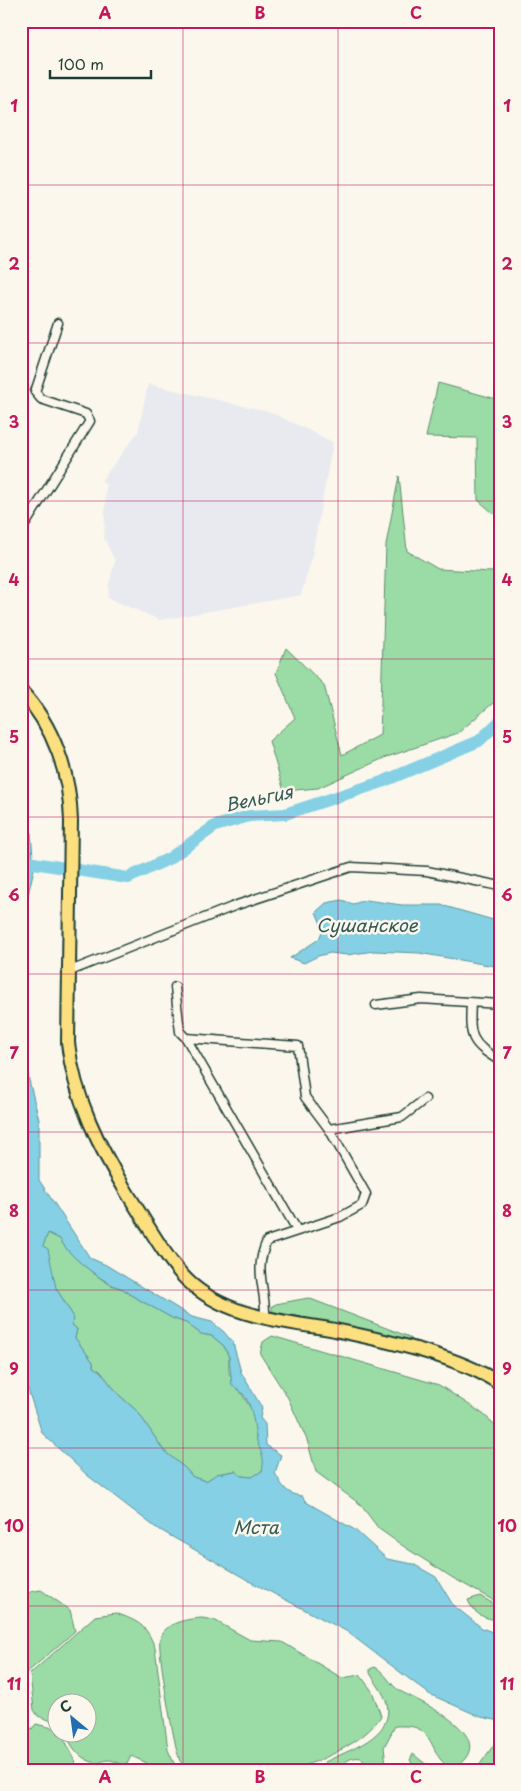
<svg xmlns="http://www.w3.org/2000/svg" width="521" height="1791" font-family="'Playpen Sans',sans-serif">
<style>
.built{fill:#e8eaf0}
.green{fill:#9bdca6;stroke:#5d8c6d}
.water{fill:#85d0e4;stroke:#5c959e;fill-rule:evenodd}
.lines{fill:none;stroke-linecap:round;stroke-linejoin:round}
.river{stroke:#85d0e4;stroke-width:12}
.street-casing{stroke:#1f3d34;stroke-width:11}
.primary-casing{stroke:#1f3d34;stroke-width:16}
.street{stroke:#fbf7ec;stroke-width:8}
.primary{stroke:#fce080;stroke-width:12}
.grid{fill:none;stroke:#c2185b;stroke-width:1;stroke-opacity:0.55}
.labels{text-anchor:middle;stroke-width:5;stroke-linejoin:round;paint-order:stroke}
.water-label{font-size:18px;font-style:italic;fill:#335a57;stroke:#fbf7ec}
.neatline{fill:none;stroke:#c2185b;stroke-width:2}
.grid-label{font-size:16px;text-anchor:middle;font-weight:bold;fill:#c2185b}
</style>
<rect width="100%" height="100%" fill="#fbf7ec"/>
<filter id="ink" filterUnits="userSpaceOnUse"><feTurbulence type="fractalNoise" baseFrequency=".02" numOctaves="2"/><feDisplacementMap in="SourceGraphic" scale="10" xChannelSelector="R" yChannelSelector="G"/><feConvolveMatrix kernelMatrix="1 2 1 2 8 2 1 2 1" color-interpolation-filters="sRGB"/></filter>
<g filter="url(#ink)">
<!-- built -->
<path class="built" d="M 148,384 L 270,412 L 333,442 L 311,561 L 301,595 L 160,620 L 108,598 L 109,584 L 115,561 L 104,538 L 106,485 L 101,481 L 138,432 Z"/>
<!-- green -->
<path class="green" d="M 438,383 L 500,400 L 500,519 L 478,500 L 477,438 L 426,437 Z
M 399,476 L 407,551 L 438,569 L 492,572 L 500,561 L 500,697 L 458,733 L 384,758 L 318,788 L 284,791 L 269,741 L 295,718 L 276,673 L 286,648 L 324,685 L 342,755 L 380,735 L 386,545 Z
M 48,1233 L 60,1239 C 67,1254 95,1275 109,1284 C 117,1288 123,1287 129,1294 L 172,1318 L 186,1323 L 201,1334 L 212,1336 L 224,1346 L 229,1357 L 229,1373 L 253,1412 L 256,1437 L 265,1459 L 262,1471 L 253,1477 L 241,1476 L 235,1471 L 217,1474 L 206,1481 L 193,1477 L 185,1468 L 164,1451 L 138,1412 L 119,1395 L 100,1371 L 93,1367 L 93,1362 L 75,1338 L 77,1329 L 72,1325 L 73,1316 L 56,1288 L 43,1246 Z
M 308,1298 L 407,1336 L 417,1343 L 330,1327 L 272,1311 L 272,1306 L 276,1304 Z
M 272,1336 L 439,1385 L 483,1414 L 500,1429 L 500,1604 L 453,1578 L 406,1548 L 379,1529 L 360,1504 L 316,1472 L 307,1440 L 288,1398 L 260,1354 L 263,1342 Z
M 41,1590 L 70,1610 L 75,1631 L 29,1671 L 21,1674 L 21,1604 C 28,1592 27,1592 41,1590 Z
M 480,1596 L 494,1604 L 500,1620 C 485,1619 474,1615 468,1600 Z
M 116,1613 C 139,1622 146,1624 155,1648 L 168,1750 L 177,1770 L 153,1770 L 147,1763 L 131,1756 L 127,1764 C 119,1766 116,1760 108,1760 C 104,1760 101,1763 97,1763 C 81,1761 71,1747 66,1734 L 88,1734 L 88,1704 L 58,1704 L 57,1723 L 38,1716 L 34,1710 L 30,1674 L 95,1616 Z
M 202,1618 L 214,1620 L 250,1640 L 282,1642 L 342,1678 L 360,1675 L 372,1691 L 381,1716 C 368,1737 342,1750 320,1760 C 312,1763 306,1764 299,1770 L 188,1770 C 186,1767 182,1764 180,1761 C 175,1751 157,1649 160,1639 C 164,1622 188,1619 202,1618 Z
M 375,1667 C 386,1673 390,1685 400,1691 C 424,1704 503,1737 454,1768 C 435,1764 436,1743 423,1732 C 416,1725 404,1726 395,1726 L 384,1747 L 386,1765 L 384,1770 L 367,1770 L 362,1758 C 351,1756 345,1761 338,1770 L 322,1769 L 325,1762 C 348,1750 395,1737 387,1703 C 384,1693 375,1682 370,1673 L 370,1669 Z
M 36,1724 L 57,1729 L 58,1734 L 62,1734 L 79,1770 L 21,1770 L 21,1727 L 32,1729 Z
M 500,1736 L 500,1770 L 476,1770 Z
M 413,1754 L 433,1770 L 416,1770 L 410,1760 Z"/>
<!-- water -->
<path class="water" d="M 21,810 L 31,832 L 34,869 L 21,925 Z
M 342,900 L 353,904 L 366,900 L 402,905 L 441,905 L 500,922 L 500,967 L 419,953 L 374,951 L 347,955 L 330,953 L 318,956 L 304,963 L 290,958 L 319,939 L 323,929 L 316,912 L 326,903 Z
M 21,933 L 25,979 L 24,1060 L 39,1120 L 39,1180 L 90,1258 L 106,1265 L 192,1317 L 212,1322 L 224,1332 L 233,1343 L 241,1372 L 262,1408 L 260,1418 L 265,1424 L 266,1445 L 281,1455 L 275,1473 C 282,1486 287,1495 302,1496 L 306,1502 L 355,1530 L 387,1559 L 413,1564 L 436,1577 L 453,1605 L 482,1628 L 500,1635 L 500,1721 L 481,1717 L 429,1694 L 346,1631 L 251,1582 L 155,1527 L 87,1475 L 42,1433 L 21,1368 ZM 48,1233 L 60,1239 C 67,1254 94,1275 109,1283 C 117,1288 123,1287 129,1294 L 172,1318 L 186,1323 L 201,1334 L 212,1336 L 224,1346 L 229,1357 L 232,1386 C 252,1394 253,1419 256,1437 C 259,1452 266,1454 262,1471 L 252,1477 L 241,1476 L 235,1471 L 217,1474 L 206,1481 L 193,1477 L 185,1468 L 164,1451 L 138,1412 L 119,1395 L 100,1371 L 93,1367 L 93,1362 L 75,1338 L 77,1329 L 72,1325 L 73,1316 L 56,1288 L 48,1249 L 43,1246 Z"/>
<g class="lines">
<!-- river -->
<path class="river" d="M 21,861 L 128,878 L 170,858 L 215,826 L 249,816 L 285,814 L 382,782 L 479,741 L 500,721"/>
<defs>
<path id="street" d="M 21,531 L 90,421 L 86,414 L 41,399 L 35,392 L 58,323
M 70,971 L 237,905 L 351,867 L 427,871 L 500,886
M 175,987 L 180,1032 L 186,1038 L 297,1230
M 471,1003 C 469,1038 471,1043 500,1061
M 376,1005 L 421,999 L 500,1004
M 186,1038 L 298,1046 L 305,1097 L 329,1129 L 402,1117 L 425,1099
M 265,1317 C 266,1286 253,1272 267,1241 L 340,1217 L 362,1205 L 366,1194 L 329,1129"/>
<path id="primary" d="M 21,691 C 54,726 70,774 71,821 L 68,1043 C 74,1098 100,1149 129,1196 C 144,1219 168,1262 187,1280 C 226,1318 285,1321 335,1330 C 383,1340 460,1356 500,1384"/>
</defs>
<!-- street casing -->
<use href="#street" class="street-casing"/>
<!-- primary casing -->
<use href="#primary" class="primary-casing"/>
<!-- street -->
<use href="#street" class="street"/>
<!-- primary -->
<use href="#primary" class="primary"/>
</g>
</g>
<!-- grid -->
<path class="grid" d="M 183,21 L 183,1770M 338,21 L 338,1770M 21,185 L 500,185M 21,343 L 500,343M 21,501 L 500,501M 21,659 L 500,659M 21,817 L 500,817M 21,974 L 500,974M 21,1132 L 500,1132M 21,1290 L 500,1290M 21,1448 L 500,1448M 21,1606 L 500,1606"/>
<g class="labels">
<!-- water labels -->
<g class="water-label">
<text transform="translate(259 799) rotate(-12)" y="6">Вельгия</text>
<text x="367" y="932">Сушанское</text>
<text x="256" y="1534">Мста</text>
</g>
</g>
<!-- margin -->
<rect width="521" height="1791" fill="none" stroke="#fbf7ec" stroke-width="55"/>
<!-- north arrow -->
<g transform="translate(72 1718) rotate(331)"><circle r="24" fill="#fbf7ec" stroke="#a3ada2"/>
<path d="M0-4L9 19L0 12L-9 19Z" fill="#1f6fb2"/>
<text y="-8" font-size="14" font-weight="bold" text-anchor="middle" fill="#1f3d34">С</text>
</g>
<!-- scale -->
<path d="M50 70v8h101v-8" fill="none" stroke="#1f3d34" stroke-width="2.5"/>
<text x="58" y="70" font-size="15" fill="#1f3d34" stroke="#fbf7ec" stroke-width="4" paint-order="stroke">100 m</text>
<rect x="28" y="28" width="466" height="1736" class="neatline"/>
<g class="grid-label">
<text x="105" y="19">A</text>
<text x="260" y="19">B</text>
<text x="416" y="19">C</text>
<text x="14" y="112">1</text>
<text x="507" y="112">1</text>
<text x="14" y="270">2</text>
<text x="507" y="270">2</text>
<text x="14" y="428">3</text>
<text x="507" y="428">3</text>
<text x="14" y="586">4</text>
<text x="507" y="586">4</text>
<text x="14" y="743">5</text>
<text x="507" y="743">5</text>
<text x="14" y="901">6</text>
<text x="507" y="901">6</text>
<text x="14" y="1059">7</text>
<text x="507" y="1059">7</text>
<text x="14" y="1217">8</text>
<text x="507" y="1217">8</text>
<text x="14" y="1375">9</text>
<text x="507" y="1375">9</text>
<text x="14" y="1532">10</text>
<text x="507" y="1532">10</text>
<text x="14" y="1690">11</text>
<text x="507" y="1690">11</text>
<text x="105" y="1783">A</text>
<text x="260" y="1783">B</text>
<text x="416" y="1783">C</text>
</g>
</svg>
